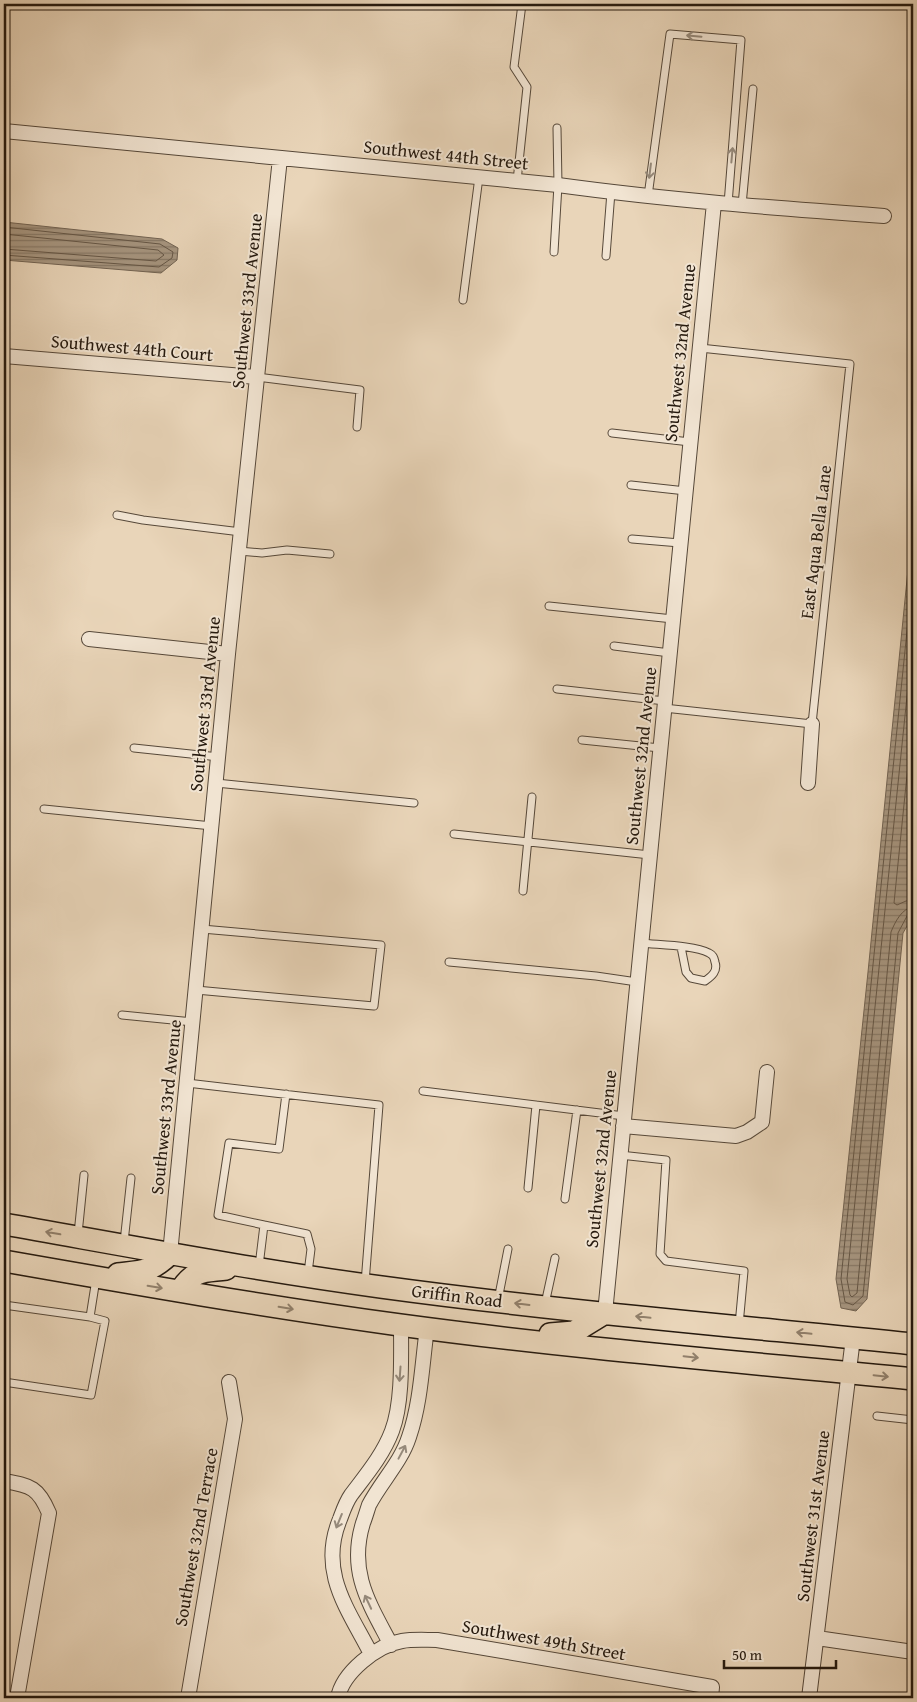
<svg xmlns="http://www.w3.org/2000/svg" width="917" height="1702" font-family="'Gentium Book Plus',serif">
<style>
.water{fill:url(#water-rules);stroke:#726352}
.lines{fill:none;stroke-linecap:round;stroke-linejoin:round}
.shore{stroke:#665746;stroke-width:1}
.service-casing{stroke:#564839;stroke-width:9}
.minor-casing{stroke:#564839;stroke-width:16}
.primary-casing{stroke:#25190e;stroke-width:24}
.service{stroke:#f1e4d2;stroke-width:7}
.minor{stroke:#f1e4d2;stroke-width:14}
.primary{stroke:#e9d5b9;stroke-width:21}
.oneway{stroke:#95897a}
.oneway2{stroke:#91806c}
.labels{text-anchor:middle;stroke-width:4;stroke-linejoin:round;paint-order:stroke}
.street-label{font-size:18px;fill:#25190e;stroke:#f1e4d2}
</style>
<defs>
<pattern id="water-rules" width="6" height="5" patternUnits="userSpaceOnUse" patternTransform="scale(1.25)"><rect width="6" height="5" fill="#a6957f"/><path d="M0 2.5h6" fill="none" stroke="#877966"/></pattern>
</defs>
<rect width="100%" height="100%" fill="#e9d5b9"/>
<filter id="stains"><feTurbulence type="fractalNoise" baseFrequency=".004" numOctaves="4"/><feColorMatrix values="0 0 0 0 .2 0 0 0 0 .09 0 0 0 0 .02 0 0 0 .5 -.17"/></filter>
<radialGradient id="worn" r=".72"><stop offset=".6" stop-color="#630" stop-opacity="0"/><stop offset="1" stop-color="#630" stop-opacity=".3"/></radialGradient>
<!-- water -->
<path class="water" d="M 4,222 L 162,239 L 178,248 L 177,260 L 161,273 L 4,260 Z
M 913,519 L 913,912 L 910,921 L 903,933 L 867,1299 L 856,1311 L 841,1308 L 836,1279 L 868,972 Z"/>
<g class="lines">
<!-- shore -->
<path class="shore" d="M 4,227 L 160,244 L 173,252 L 172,258 L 159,267 L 4,255
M 4,234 L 158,250 L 164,255 L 156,261 L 4,249
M 913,572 L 841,1279 L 845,1302 L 853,1305 L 863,1296 L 898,933 L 907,916 L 913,913
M 913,638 L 847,1279 L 850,1295 L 852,1297 L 857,1293 L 891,932 C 895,922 902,908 913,907
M 913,716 L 894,903 L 897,905 L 906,901 L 913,900"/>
<defs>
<path id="service" d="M 517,181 L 527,87 L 514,67 L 522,4
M 648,196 L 670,34 L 741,40 L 728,204
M 742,205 L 753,89
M 554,252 L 558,185 L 557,128
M 606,256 L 611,192
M 463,300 L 479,177
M 257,377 L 360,390 L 357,427
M 612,433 L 690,442
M 631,485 L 686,491
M 117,515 L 143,520 L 241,532
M 632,539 L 680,543
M 239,551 L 262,553 L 287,550 L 330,554
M 549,606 L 673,619
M 614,646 L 670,653
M 557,689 L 665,701
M 664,708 L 812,724 L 850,364 L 700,348
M 582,740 L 660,748
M 134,748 L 219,757
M 216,783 L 414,803
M 44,809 L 212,826
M 454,834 L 650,855
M 523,891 L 532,797
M 641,943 C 659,945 694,945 709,953 C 713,955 714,957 715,962 C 718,971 712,976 705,981 L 691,978 L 686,972 L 681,947
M 449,962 L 596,976 L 637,982
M 196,990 L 374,1006 L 381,945 L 202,929
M 122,1015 L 193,1022
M 187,1083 L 379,1105 L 365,1283
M 423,1091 L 624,1116
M 620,1155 L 666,1160 L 660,1254 L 666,1261 L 744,1271 L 739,1325
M 528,1188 L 536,1105
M 565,1199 L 577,1110
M 264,1225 L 307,1234 L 311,1249 L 308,1273
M 78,1234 L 84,1175
M 124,1242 L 131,1178
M 259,1266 L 264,1225 L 218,1215 L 229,1143 L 279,1149 L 286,1094
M 498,1300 L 508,1249
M 545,1304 L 555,1258
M 4,1305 L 90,1317
M 4,1382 L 91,1395 L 105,1321 L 90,1317 L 96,1279
M 877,1416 L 913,1420"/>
<path id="minor" d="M 4,131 L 558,185 C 667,200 775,208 884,216
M 4,356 L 257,377
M 89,639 L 228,654
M 808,783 L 812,724
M 623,1126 L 736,1136 L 747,1132 L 762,1122 L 767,1072
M 170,1254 L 228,654 L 280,158
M 605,1313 L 714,203
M 4,1481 C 31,1486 38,1487 49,1513 L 17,1698
M 817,1638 L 913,1652
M 391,1645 C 369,1603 348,1572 363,1523 C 365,1518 367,1511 369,1505 C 381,1482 401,1462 409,1437 C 421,1402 422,1364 427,1328
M 371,1654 C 348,1609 318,1572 340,1519 C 343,1511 346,1502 351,1495 C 366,1475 383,1455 392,1431 C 403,1402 401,1356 401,1325
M 188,1698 L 235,1419 L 229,1382
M 338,1698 C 342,1673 377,1645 402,1641 C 413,1639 425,1640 437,1640 L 712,1687 L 711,1698
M 809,1698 L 853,1338"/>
<path id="primary" d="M 4,1224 C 129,1246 255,1270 381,1287 C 558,1311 736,1326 913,1344
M 4,1261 C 135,1284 267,1307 400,1325 C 570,1348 742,1362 913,1379
M 118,1274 C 144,1271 151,1272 170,1254
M 180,1291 C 194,1269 203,1272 226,1269
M 550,1334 L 574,1332 L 605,1313"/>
</defs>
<!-- service casing -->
<use href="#service" class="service-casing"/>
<!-- minor casing -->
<use href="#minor" class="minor-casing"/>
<!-- primary casing -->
<use href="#primary" class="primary-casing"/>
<!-- service -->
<use href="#service" class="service"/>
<!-- minor -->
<use href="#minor" class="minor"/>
<!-- primary -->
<use href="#primary" class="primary"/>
</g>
<!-- one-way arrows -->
<defs><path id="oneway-shaft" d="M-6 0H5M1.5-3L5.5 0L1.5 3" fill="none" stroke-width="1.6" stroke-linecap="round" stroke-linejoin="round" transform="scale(1.25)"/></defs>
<g class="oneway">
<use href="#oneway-shaft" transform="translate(694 36) rotate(-175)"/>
<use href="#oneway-shaft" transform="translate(732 155) rotate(-85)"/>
<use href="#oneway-shaft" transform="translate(650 171) rotate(97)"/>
<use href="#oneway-shaft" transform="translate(400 1374) rotate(94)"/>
<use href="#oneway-shaft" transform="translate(402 1452) rotate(-62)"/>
<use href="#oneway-shaft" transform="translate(339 1521) rotate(112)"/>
<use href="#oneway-shaft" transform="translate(368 1602) rotate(-115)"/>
</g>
<g class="oneway2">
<use href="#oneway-shaft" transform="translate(53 1233) rotate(-170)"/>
<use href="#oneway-shaft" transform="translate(155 1287) rotate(9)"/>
<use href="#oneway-shaft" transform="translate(522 1304) rotate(-173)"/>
<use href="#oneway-shaft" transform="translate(286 1308) rotate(9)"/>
<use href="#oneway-shaft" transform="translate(643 1317) rotate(-174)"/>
<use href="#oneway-shaft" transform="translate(804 1333) rotate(-174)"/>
<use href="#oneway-shaft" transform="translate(691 1357) rotate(6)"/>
<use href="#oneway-shaft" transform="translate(881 1376) rotate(6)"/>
</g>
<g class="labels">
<!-- street labels -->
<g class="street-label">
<text transform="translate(446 155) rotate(6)" y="6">Southwest 44th Street</text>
<text transform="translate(247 301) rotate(-84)" y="6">Southwest 33rd Avenue</text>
<text transform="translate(132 348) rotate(5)" y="6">Southwest 44th Court</text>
<text transform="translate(680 353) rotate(-84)" y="6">Southwest 32nd Avenue</text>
<text transform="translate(816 542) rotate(-83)" y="6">East Aqua Bella Lane</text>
<text transform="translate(205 704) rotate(-84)" y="6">Southwest 33rd Avenue</text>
<text transform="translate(641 756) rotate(-84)" y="6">Southwest 32nd Avenue</text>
<text transform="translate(166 1107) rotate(-84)" y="6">Southwest 33rd Avenue</text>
<text transform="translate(601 1159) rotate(-84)" y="6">Southwest 32nd Avenue</text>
<text transform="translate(457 1296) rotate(7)" y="6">Griffin Road</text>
<text transform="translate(813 1516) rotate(-83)" y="6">Southwest 31st Avenue</text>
<text transform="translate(196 1537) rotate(-80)" y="6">Southwest 32nd Terrace</text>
<text transform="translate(544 1640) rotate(10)" y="6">Southwest 49th Street</text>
</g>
</g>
<!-- margin -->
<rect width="917" height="1702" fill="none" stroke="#e9d5b9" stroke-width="20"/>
<rect x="5" y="5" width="907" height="1692" fill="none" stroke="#25190e" stroke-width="2.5"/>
<rect x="10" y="10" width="897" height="1682" fill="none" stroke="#25190e"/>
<!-- scale -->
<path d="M724 1660v8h112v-8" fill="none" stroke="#25190e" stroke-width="2.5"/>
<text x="732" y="1660" font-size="15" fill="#25190e" stroke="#f1e4d2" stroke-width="4" paint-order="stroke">50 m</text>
<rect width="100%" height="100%" filter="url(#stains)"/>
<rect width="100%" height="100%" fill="url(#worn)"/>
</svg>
